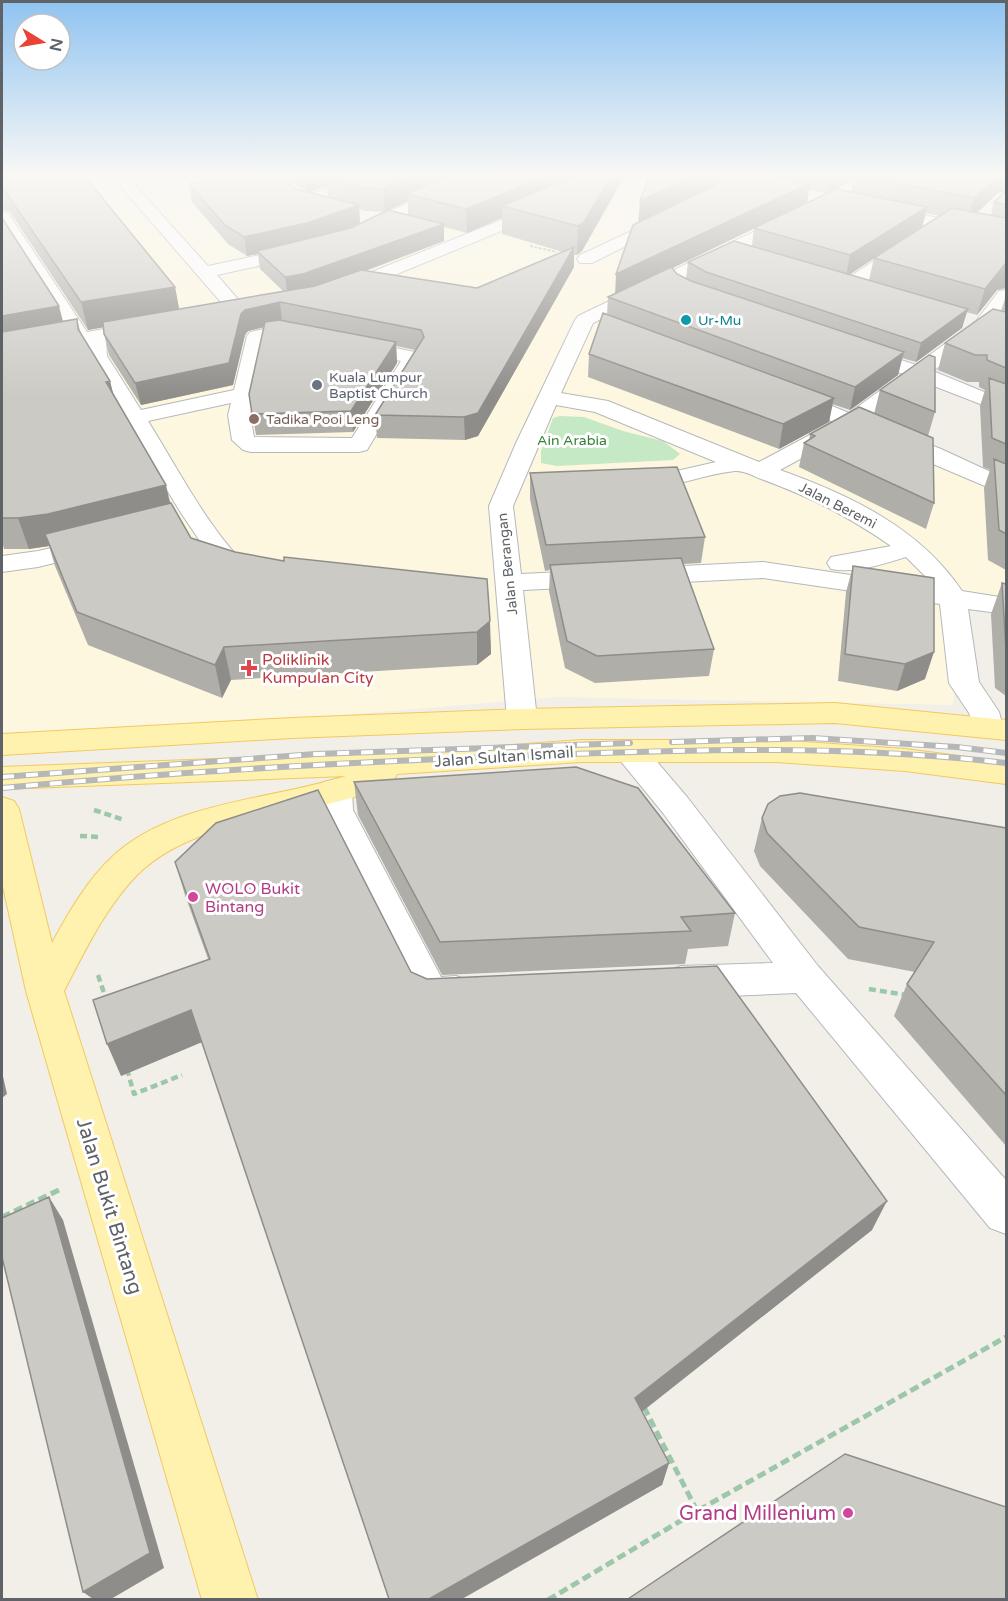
<svg xmlns="http://www.w3.org/2000/svg" width="1008" height="1601" font-family="'Varela Round',sans-serif">
<style>
.commercial{fill:#fef7e0}
.green{fill:#c5e8c5}
.lines{fill:none;stroke-linecap:round;stroke-linejoin:round}
.minor-casing{stroke:#b5b8bc;stroke-width:2}
.major-casing{stroke:#f2c960;stroke-width:2}
.path-far2{stroke:#9cc7a9;stroke-width:2;stroke-dasharray:3 1.5;stroke-linecap:butt}
.path-far1{stroke:#9cc7a9;stroke-width:4.5;stroke-dasharray:7 4;stroke-linecap:butt}
.path{stroke:#9cc7a9;stroke-width:5;stroke-dasharray:9 4.5;stroke-linecap:butt}
.minor{fill:#fff;fill-rule:evenodd}
.major{fill:#fff2af;fill-rule:evenodd}
.rail-casing{stroke:#b6b7b8;stroke-width:6}
.rail{stroke:#fff;stroke-width:4;stroke-dasharray:12;stroke-linecap:butt}
.wall{fill:#afaea9;fill-rule:evenodd}
.shaded-wall{fill:#8f8d8a}
.building{fill:#cccac5;stroke:#8f8d8a;stroke-width:1.5}
.culture-dot{fill:#0f9aa8;stroke:#fff;stroke-width:2}
.worship-dot{fill:#6b7280;stroke:#fff;stroke-width:2}
.education-dot{fill:#8d6e63;stroke:#fff;stroke-width:2}
.health-dot{fill:#e0444e;stroke:#fff;stroke-width:2}
.hotel-dot{fill:#d1479c;stroke:#fff;stroke-width:2}
.labels{text-anchor:middle;stroke-width:6;stroke-linejoin:round;paint-order:stroke}
.far-culture-label{font-size:14px;fill:#0d838f;stroke:#fff;text-anchor:start}
.far-worship-label{font-size:14px;fill:#5b616d;stroke:#fff;text-anchor:start}
.far-education-label{font-size:14px;fill:#785e54;stroke:#fff;text-anchor:start}
.far-park-label{font-size:14px;fill:#348238;stroke:#fff}
.far-street-label{font-size:14px;fill:#5f6368;stroke:#fff}
.health-label{font-size:16px;fill:#be3a42;stroke:#fff;text-anchor:start}
.street-label{font-size:16px;fill:#5f6368;stroke:#fff}
.hotel-label{font-size:16px;fill:#b23c85;stroke:#fff;text-anchor:start}
.near-street-label{font-size:20px;fill:#5f6368;stroke:#fff}
.near-hotel-label{font-size:20px;fill:#b23c85;stroke:#fff;text-anchor:end}
</style>
<rect width="100%" height="100%" fill="#f1efe8"/>
<!-- commercial -->
<path class="commercial" d="M 2,173 L 1006,173 L 1006,324 L 760,252 L 612,327 L 1006,484 L 1006,601 L 966,596 L 953,705 L 557,697 L 2,744 Z"/>
<!-- green -->
<path class="green" d="M 560,416 L 584,417 L 623,431 L 663,441 L 680,454 L 673,460 L 557,466 L 541,463 L 541,451 L 553,418 Z"/>
<g class="lines">
<defs>
<path id="minor" d="M 109,173 L 124,173 L 208,266 L 302,246 L 308,247 L 311,251 L 308,255 L 217,275 L 248,311 L 246,315 L 232,315 Z
M 367,173 L 387,173 L 385,176 L 311,205 L 305,207 L 297,202 L 299,199 Z
M 474,173 L 493,173 L 491,176 L 365,236 L 353,236 L 351,232 L 353,228 Z
M 609,173 L 627,173 L 584,197 L 351,293 L 339,293 L 336,289 L 339,285 L 574,191 Z
M 686,173 L 714,173 L 776,186 L 779,189 L 771,194 L 693,177 Z
M 867,173 L 884,173 L 836,204 L 593,323 L 561,393 L 608,401 L 759,462 L 834,422 L 782,402 L 779,397 L 782,392 L 790,391 L 798,392 L 849,413 L 903,374 L 851,356 L 848,352 L 851,348 L 865,348 L 916,365 L 976,321 L 999,291 L 1006,290 L 1006,307 L 990,329 L 933,371 L 1006,401 L 1006,414 L 921,381 L 868,420 L 941,449 L 1006,479 L 1006,495 L 853,430 L 780,470 C 850,495 920,528 962,591 L 1006,598 L 1006,614 L 968,609 L 979,682 L 999,712 L 1003,727 L 999,734 L 988,737 L 977,734 L 969,713 L 949,683 L 940,604 L 763,578 L 523,590 L 537,719 L 533,726 L 522,729 L 511,726 L 507,719 L 489,506 L 516,443 L 575,320 L 578,316 L 824,198 ZM 556,405 L 595,412 L 716,462 L 681,470 L 628,475 L 624,480 L 628,485 C 665,494 700,474 735,471 C 743,470 754,476 761,479 C 810,497 848,516 891,546 L 831,557 L 827,563 L 831,569 C 855,574 883,564 906,557 L 926,577 L 932,587 L 763,562 L 521,574 L 513,506 Z
M 880,206 L 1006,232 L 1006,242 L 874,214 L 872,211 L 874,208 Z
M 2,211 L 8,213 L 87,332 L 148,321 L 155,323 L 158,327 L 155,331 L 106,340 L 107,356 L 141,410 L 234,390 L 247,336 L 250,332 L 282,325 L 420,353 L 423,357 L 367,450 L 359,452 L 251,452 L 243,450 L 232,440 L 228,415 L 231,403 L 148,421 C 175,464 199,511 231,549 C 240,560 257,562 264,572 L 260,578 L 251,580 L 229,574 L 214,562 L 181,513 L 123,418 L 87,356 L 86,344 L 2,359 L 2,347 L 70,335 L 2,228 ZM 282,337 L 401,361 L 352,438 L 254,437 L 250,415 L 266,340 Z
M 668,214 L 676,219 L 674,222 L 592,263 L 580,263 L 577,259 L 580,255 Z
M 908,241 L 914,242 L 916,246 L 914,250 L 854,290 L 842,290 L 839,286 L 842,282 L 902,242 Z
M 94,538 L 103,541 L 107,546 L 103,551 L 38,567 L 2,572 L 2,556 L 38,551 Z
M 630,740 L 641,743 L 687,797 L 818,966 L 1006,1180 L 1006,1234 L 990,1228 L 796,993 L 681,998 L 667,993 L 662,982 L 667,971 L 681,966 L 773,963 L 663,813 L 619,759 L 614,751 L 619,743 Z
M 336,779 L 348,782 L 352,790 L 353,810 L 441,977 L 456,976 L 470,981 L 475,992 L 470,1003 C 451,1009 435,1011 416,1004 L 319,810 L 320,790 L 324,782 Z"/>
<path id="major" d="M 835,703 L 1006,720 L 1006,740 L 835,723 L 522,729 L 292,738 L 2,755 L 2,734 L 292,718 L 522,709 Z
M 582,740 L 776,740 L 905,749 L 1006,762 L 1006,784 L 905,771 L 776,762 L 582,762 L 397,774 L 393,784 C 373,791 353,798 332,803 C 268,819 187,826 137,875 C 105,908 85,951 64,991 L 258,1600 L 202,1600 L 26,991 L 2,882 L 2,797 L 14,801 L 19,809 L 52,943 C 69,912 87,880 113,856 C 173,801 272,800 346,776 L 2,789 L 2,767 L 427,751 Z"/>
</defs>
<!-- minor casing -->
<use href="#minor" class="minor-casing"/>
<!-- major casing -->
<use href="#major" class="major-casing"/>
<!-- path-far2 -->
<path class="path-far2" d="M 530,246 L 557,252"/>
<!-- path-far1 -->
<path class="path-far1" d="M 94,810 L 124,820
M 80,836 L 100,837
M 98,975 L 106,999
M 869,989 L 906,995
M 127,1069 L 134,1094 L 182,1075"/>
<!-- path -->
<path class="path" d="M 2,1217 L 59,1190
M 644,1407 L 697,1511
M 548,1600 L 697,1511 L 1006,1337"/>
<!-- minor -->
<use href="#minor" class="minor"/>
<!-- major -->
<use href="#major" class="major"/>
<defs>
<path id="rail" d="M 672,742 L 812,738 L 957,747 L 1006,753
M 2,777 L 316,754 L 630,743
M 2,788 C 183,771 365,761 547,755 C 700,749 853,745 1006,763"/>
</defs>
<!-- rail casing -->
<use href="#rail" class="rail-casing"/>
<!-- rail -->
<use href="#rail" class="rail"/>
</g>
<!-- wall -->
<path class="wall" d="M 2,173 L 175,287 L 179,309 L 283,291 L 260,269 L 258,254 L 247,256 L 228,244 L 192,202 L 189,184 L 296,189 L 303,190 L 289,181 L 288,173 L 624,173 L 624,177 L 582,251 L 577,255 L 574,255 L 574,267 L 478,436 L 465,440 L 377,438 L 375,415 L 415,350 L 396,346 L 397,363 L 353,432 L 256,435 L 249,394 L 264,327 L 248,331 L 245,335 L 233,385 L 141,405 L 109,355 L 104,334 L 103,327 L 88,330 L 10,212 L 2,209 ZM 327,186 L 328,197 L 310,192 ZM 408,201 L 408,215 L 360,223 L 359,209 L 366,211 L 385,212 ZM 502,218 L 502,234 L 563,252 L 477,288 L 366,271 L 444,241 L 444,227 L 467,233 Z
M 721,173 L 1006,173 L 998,193 L 977,213 L 991,215 L 994,202 L 1006,191 L 1006,288 L 997,290 L 977,315 L 966,312 L 962,328 L 916,362 L 902,358 L 898,375 L 850,410 L 832,404 L 829,422 L 779,449 L 588,377 L 589,354 L 607,315 L 608,297 L 615,294 L 639,222 L 721,173 L 719,183 L 738,174 ZM 854,178 L 851,192 L 835,189 ZM 809,190 L 826,193 L 807,203 ZM 926,213 L 939,216 L 922,227 ZM 754,228 L 752,246 L 688,262 L 686,279 L 677,274 L 672,268 ZM 874,258 L 869,280 L 849,274 Z
M 2,218 L 63,321 L 77,319 L 81,334 L 110,381 L 113,393 L 171,503 L 191,538 L 235,552 L 284,561 L 487,579 L 491,654 L 477,665 L 231,680 L 222,698 L 88,645 L 55,566 L 49,546 L 29,549 L 4,549 L 2,541 Z
M 1006,295 L 1006,570 L 988,560 L 984,488 L 990,470 L 983,467 L 980,406 L 985,390 L 979,387 L 979,382 L 967,382 L 938,370 L 945,343 L 1001,311 Z
M 880,390 L 935,412 L 928,436 L 934,503 L 926,529 L 799,467 L 804,443 L 809,440 L 810,434 L 874,414 Z
M 530,473 L 705,537 L 701,563 L 683,564 L 714,649 L 709,676 L 595,683 L 565,668 L 549,591 L 550,570 L 545,571 L 530,499 Z
M 853,566 L 925,679 L 897,691 L 838,681 L 846,592 Z
M 1002,583 L 1006,584 L 1006,696 L 995,688 L 991,614 Z
M 354,782 L 735,913 L 728,946 L 688,949 L 685,964 L 442,975 L 358,815 Z
M 762,818 L 1006,828 L 1006,1146 L 894,1016 L 907,984 L 915,972 L 848,959 L 760,866 L 754,851 Z
M 175,862 L 411,972 L 872,1230 L 642,1411 L 669,1463 L 662,1485 L 202,1042 L 121,1076 L 208,959 L 185,895 Z"/>
<!-- shaded-wall -->
<path class="shaded-wall" d="M 305,173 L 361,173 L 326,178 L 327,186 L 307,193 Z
M 418,173 L 469,173 L 407,194 L 408,201 L 385,212 L 383,189 Z
M 555,173 L 569,173 L 568,190 L 502,206 L 502,218 L 467,233 L 466,209 Z
M 613,173 L 624,173 L 624,177 L 582,251 L 577,255 L 578,226 Z
M 700,173 L 721,173 L 719,185 L 638,224 L 640,201 Z
M 831,173 L 863,173 L 854,175 L 854,178 L 828,194 Z
M 1002,173 L 1006,173 L 1006,191 L 998,193 L 967,222 L 974,198 Z
M 810,183 L 807,203 L 615,296 L 616,274 Z
M 359,205 L 360,224 L 309,242 L 257,251 L 258,254 L 247,256 L 244,237 Z
M 927,207 L 922,227 L 846,277 L 850,255 Z
M 444,224 L 444,241 L 305,293 L 288,296 L 285,277 Z
M 574,247 L 574,267 L 478,436 L 465,440 L 464,417 Z
M 1005,264 L 1006,264 L 1006,288 L 997,290 L 977,315 L 985,289 Z
M 175,287 L 180,314 L 88,330 L 81,302 Z
M 280,302 L 282,323 L 248,331 L 245,335 L 233,385 L 141,405 L 135,383 L 241,314 L 245,310 Z
M 59,306 L 66,333 L 2,346 L 2,316 Z
M 968,309 L 962,328 L 916,362 L 921,343 Z
M 396,342 L 397,363 L 353,432 L 351,411 Z
M 904,352 L 898,375 L 850,410 L 855,387 Z
M 110,381 L 117,410 L 106,382 Z
M 834,398 L 829,422 L 779,449 L 783,424 Z
M 166,485 L 173,516 L 45,534 L 49,546 L 29,549 L 18,518 Z
M 490,621 L 491,654 L 477,665 L 477,632 Z
M 224,647 L 231,680 L 222,698 L 215,665 Z
M 934,652 L 925,679 L 897,691 L 905,664 Z
M 191,1010 L 202,1042 L 121,1076 L 107,1044 Z
M 2,1072 L 7,1094 L 2,1098 Z
M 49,1197 L 63,1220 L 164,1568 L 111,1599 L 93,1599 L 83,1592 Z
M 887,1201 L 872,1230 L 629,1422 L 635,1398 Z
M 669,1463 L 662,1485 L 462,1599 L 429,1599 Z"/>
<!-- building -->
<path class="building" d="M 2,173 L 82,173 L 175,287 L 81,302 L 3,188 L 2,187 Z
M 240,173 L 275,173 L 296,189 L 359,205 L 307,223 L 244,237 L 225,225 L 189,184 Z
M 339,173 L 418,173 L 383,189 L 365,188 L 326,178 Z
M 454,173 L 555,173 L 466,209 L 407,194 Z
M 583,173 L 613,173 L 584,222 L 578,226 L 502,206 Z
M 650,173 L 700,173 L 640,201 Z
M 740,173 L 757,173 L 810,183 L 616,274 L 633,225 Z
M 858,173 L 1002,173 L 974,198 L 854,175 Z
M 836,189 L 927,207 L 850,255 L 754,228 Z
M 1006,191 L 1006,205 L 994,202 Z
M 952,208 L 1006,218 L 1006,264 L 1005,264 L 985,289 L 874,258 Z
M 388,210 L 444,224 L 303,274 L 285,277 L 257,251 L 351,228 Z
M 2,218 L 59,306 L 2,316 Z
M 734,241 L 968,309 L 921,343 L 706,272 L 688,262 Z
M 574,247 L 478,413 L 464,417 L 375,415 L 424,337 L 421,330 L 280,302 L 245,310 L 241,314 L 229,363 L 135,383 L 104,334 L 103,322 L 315,286 L 361,270 L 477,288 Z
M 671,267 L 677,274 L 691,281 L 904,352 L 855,387 L 608,297 Z
M 993,309 L 1006,312 L 1006,368 L 987,360 L 987,355 L 975,355 L 945,343 Z
M 603,313 L 834,398 L 783,424 L 589,354 Z
M 77,319 L 78,329 L 110,381 L 106,382 L 166,485 L 48,514 L 18,518 L 2,518 L 2,332 Z
M 279,320 L 396,342 L 351,411 L 252,414 L 249,394 L 265,322 Z
M 929,355 L 935,357 L 935,412 L 880,390 Z
M 989,378 L 1006,384 L 1006,444 L 992,438 Z
M 859,407 L 933,438 L 934,503 L 804,443 L 815,436 L 810,434 Z
M 994,459 L 1006,464 L 1006,534 L 999,530 Z
M 677,467 L 705,537 L 546,545 L 530,473 Z
M 171,503 L 191,538 L 235,552 L 284,561 L 284,557 L 487,579 L 490,621 L 477,632 L 224,647 L 215,665 L 77,612 L 45,534 Z
M 681,558 L 714,649 L 597,656 L 567,641 L 550,565 Z
M 853,566 L 934,578 L 934,652 L 905,664 L 845,654 Z
M 1002,583 L 1006,584 L 1006,650 Z
M 576,767 L 638,788 L 735,913 L 681,917 L 691,931 L 440,942 L 354,782 Z
M 318,790 L 411,972 L 427,979 L 717,966 L 887,1201 L 635,1398 L 669,1463 L 429,1599 L 389,1599 L 191,1010 L 107,1044 L 93,1000 L 210,959 L 175,862 L 216,823 Z
M 800,793 L 1006,828 L 1006,1095 L 907,984 L 934,942 L 859,927 L 767,833 L 762,818 L 768,804 L 780,796 Z
M 49,1197 L 150,1553 L 83,1592 L 2,1257 L 2,1218 Z
M 845,1454 L 1006,1507 L 1006,1599 L 628,1599 Z"/>
<!-- sky -->
<linearGradient id="sky" x2="0" y2="1"><stop stop-color="#8fc3f1"/><stop offset="0.44" stop-color="#f9f8f5"/><stop offset="1" stop-color="#f9f8f5" stop-opacity="0"/></linearGradient>
<rect width="1008" height="397" fill="url(#sky)"/>
<!-- markers -->
<circle class="culture-dot" cx="686" cy="320" r="6"/>
<circle class="worship-dot" cx="317" cy="385" r="6"/>
<circle class="education-dot" cx="254" cy="419" r="6"/>
<path class="health-dot" d="M246 659h6v6h6v6h-6v6h-6v-6h-6v-6h6z"/>
<g class="hotel-dot">
<circle cx="193" cy="897" r="6"/>
<circle cx="848" cy="1513" r="6"/>
</g>
<g class="labels">
<!-- far-culture labels -->
<g class="far-culture-label">
<text x="698" y="325">Ur-Mu</text>
</g>
<!-- far-worship labels -->
<g class="far-worship-label">
<text x="329" y="382">Kuala Lumpur<tspan x="329" dy="16">Baptist Church</tspan></text>
</g>
<!-- far-education labels -->
<g class="far-education-label">
<text x="266" y="424">Tadika Pooi Leng</text>
</g>
<!-- far-park labels -->
<g class="far-park-label">
<text x="572" y="445">Ain Arabia</text>
</g>
<!-- far-street labels -->
<g class="far-street-label">
<text transform="translate(838 505) rotate(27)" y="5">Jalan Beremi</text>
<text transform="translate(507 564) rotate(-96)" y="5">Jalan Berangan</text>
</g>
<!-- health labels -->
<g class="health-label">
<text x="262" y="665">Poliklinik<tspan x="262" dy="18">Kumpulan City</tspan></text>
</g>
<!-- street labels -->
<g class="street-label">
<text transform="translate(504 756) rotate(-4)" y="6">Jalan Sultan Ismail</text>
</g>
<!-- hotel labels -->
<g class="hotel-label">
<text x="205" y="894">WOLO Bukit<tspan x="205" dy="18">Bintang</tspan></text>
</g>
<!-- near-street labels -->
<g class="near-street-label">
<text transform="translate(110 1206) rotate(73)" y="7">Jalan Bukit Bintang</text>
</g>
<!-- near-hotel labels -->
<g class="near-hotel-label">
<text x="836" y="1520">Grand Millenium</text>
</g>
</g>
<!-- border -->
<rect width="1008" height="1601" fill="none" stroke="#5f6368" stroke-width="6"/>
<!-- north arrow -->
<g transform="translate(42 42) rotate(101)"><circle r="28" fill="#ffffff" stroke="#bfc1c3" stroke-width="1.5"/>
<path d="M0-4.5L10 22L0 15L-10 22Z" fill="#ea4335"/>
<text y="-9" font-size="16" font-weight="bold" text-anchor="middle" fill="#5f6368">N</text>
</g>
</svg>
